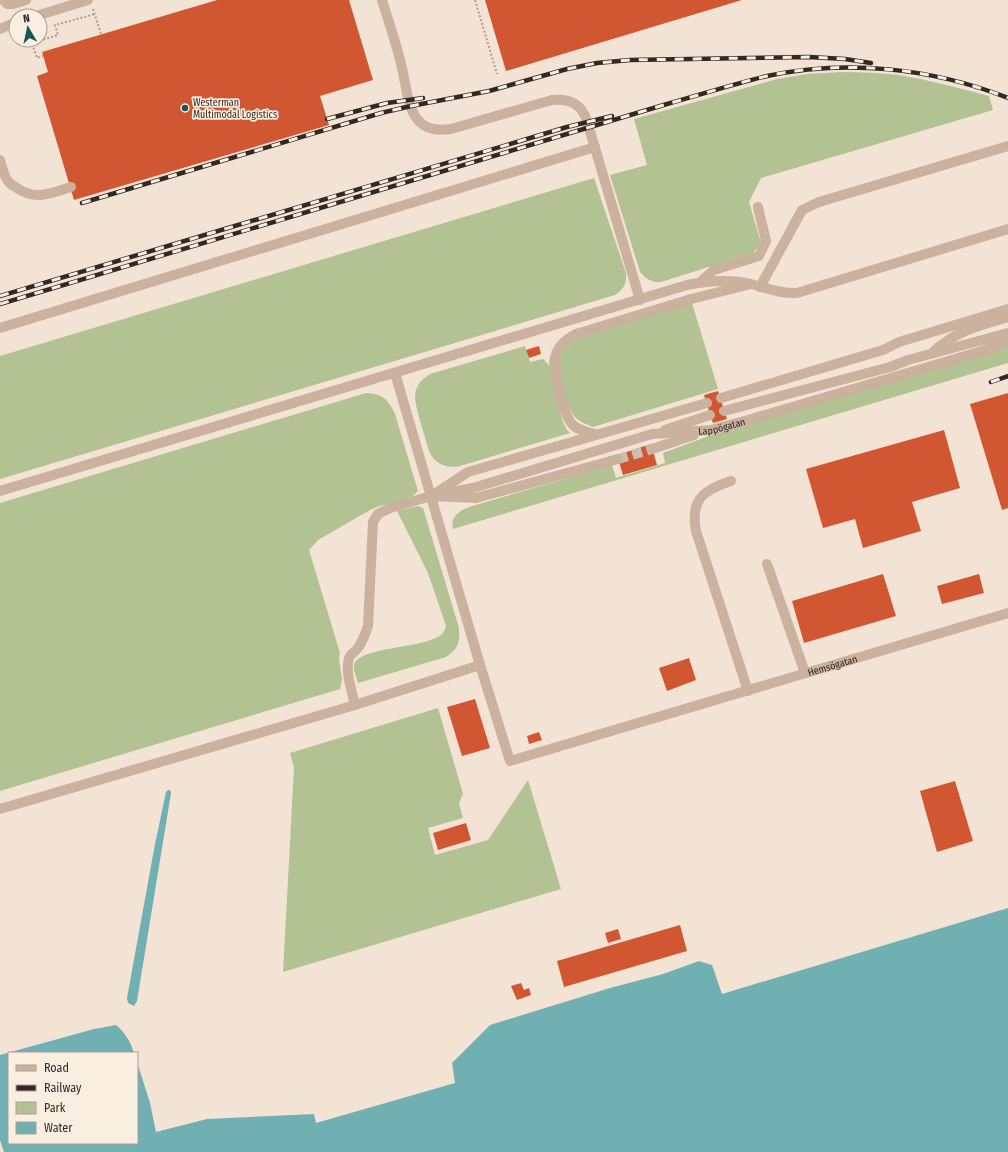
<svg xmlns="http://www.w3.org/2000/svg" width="1008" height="1152" font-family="'Fira Sans Condensed',sans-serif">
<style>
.green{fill:#b3c293}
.water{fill:#71b0b2}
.building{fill:#d15733}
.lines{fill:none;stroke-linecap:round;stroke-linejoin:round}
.minor-tunnel{stroke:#ccbeb1;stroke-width:10;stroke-dasharray:10 5;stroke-linecap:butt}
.path{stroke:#b79c8a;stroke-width:2;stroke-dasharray:2 2;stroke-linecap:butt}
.minor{stroke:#cbb29f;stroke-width:10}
.rail-casing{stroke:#342823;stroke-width:4.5}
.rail{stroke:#faeee0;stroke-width:3;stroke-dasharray:9;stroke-linecap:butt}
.poi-dot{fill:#165558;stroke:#faeee0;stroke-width:1.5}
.labels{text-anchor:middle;stroke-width:3.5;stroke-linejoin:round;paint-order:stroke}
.poi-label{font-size:10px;fill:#342823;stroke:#faeee0;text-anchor:start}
.street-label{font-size:10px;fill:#342823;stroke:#faeee0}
</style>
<rect width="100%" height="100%" fill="#f2e3d4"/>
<!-- green -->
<path class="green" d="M 841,72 C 860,72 880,73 899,75 C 929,80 959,88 989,96 L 993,110 L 761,178 L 749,202 L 761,243 L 753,253 L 661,282 C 652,283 646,279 640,272 L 610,175 L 647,165 L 634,119 L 777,79 L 807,74 Z
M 594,178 L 626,273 C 627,283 624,289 615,295 L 0,479 L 0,356 Z
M 692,303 L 718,389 L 593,427 C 586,424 579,422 574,416 C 569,411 558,377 558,370 C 558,365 559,358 561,355 C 565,346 573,341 582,337 Z
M 525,346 L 530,362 L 543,359 C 560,371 554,418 570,433 L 460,466 C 446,469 435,464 429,451 C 426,441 423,431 420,421 C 415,401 409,387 430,374 Z
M 1008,346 L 1008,363 L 453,529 C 450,517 459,511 469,507 L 612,465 L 616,478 L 665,463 L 663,453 L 709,436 Z
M 366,393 C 383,394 388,399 395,414 L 418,491 L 414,495 L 406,499 L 380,506 L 370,510 L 318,540 L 309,550 L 340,653 L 339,659 L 342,679 L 340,689 L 0,791 L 0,503 Z
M 418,506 L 423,508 L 459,628 C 460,643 458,649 446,657 L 358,683 C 357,678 353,671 354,665 C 359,646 426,649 442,634 C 444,632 445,629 446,626 L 428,573 L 397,511 Z
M 438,708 L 463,794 L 459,803 L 463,818 L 428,828 L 435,855 L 488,840 L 528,780 L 561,889 L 283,972 L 294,768 L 290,753 Z"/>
<!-- water -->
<path class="water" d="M 168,790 L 170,790 L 171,793 L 137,1001 L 134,1006 L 128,1003 L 127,998 L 155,844 L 166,792 Z
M 1008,908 L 1008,1152 L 4,1152 L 0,1140 L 0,1055 L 94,1029 L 116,1025 C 125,1032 131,1043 134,1053 L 9,1053 L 9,1143 L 137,1143 L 137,1062 L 150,1103 L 156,1132 L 207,1119 L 314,1114 L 316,1123 L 455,1083 L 452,1063 L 490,1025 L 610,988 L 663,974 L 699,961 L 712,965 L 722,994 Z"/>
<!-- building -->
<path class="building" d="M 217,0 L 349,0 L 373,80 L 320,96 L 329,125 L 74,200 L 37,76 L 48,72 L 42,52 Z
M 485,0 L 742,0 L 506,71 Z
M 539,346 L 541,354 L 529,358 L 526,350 Z
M 718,391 L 727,419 L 713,423 L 704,395 Z
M 1008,393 L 1008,508 L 1002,510 L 970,404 Z
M 944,430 L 960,488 L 912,502 L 921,531 L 863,548 L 855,519 L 823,528 L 806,469 Z
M 651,444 L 657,465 L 623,475 L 617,455 Z
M 883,574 L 896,616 L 804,643 L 792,601 Z
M 979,574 L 984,593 L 942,604 L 937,586 Z
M 689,658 L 696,680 L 667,691 L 659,668 Z
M 475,699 L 490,748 L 462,756 L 447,707 Z
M 539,732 L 542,740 L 529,744 L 527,736 Z
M 955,781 L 973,841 L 937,852 L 920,791 Z
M 466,823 L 471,840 L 438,850 L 433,833 Z
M 680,925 L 687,951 L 564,987 L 557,961 Z
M 618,929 L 621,939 L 608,943 L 605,933 Z
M 521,983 L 524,990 L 529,988 L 531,995 L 517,1000 L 511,986 Z"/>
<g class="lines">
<!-- minor-tunnel -->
<path class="minor-tunnel" d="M 618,459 L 652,449"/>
<!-- path -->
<path class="path" d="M 475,0 L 497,74
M 93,9 L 101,34
M 31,40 L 37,58 L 43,56
M 32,43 L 58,35 L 55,25 L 95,14"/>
<!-- minor -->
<g class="minor">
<path d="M 3,0 L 7,4 L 13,4 L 26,0"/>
<path d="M 382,0 C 389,23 397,45 402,68 C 406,84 407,106 417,119 C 426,130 438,131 451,129 L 552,100 C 569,98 582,104 587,121 L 640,300"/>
<path d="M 36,16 L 88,0"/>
<path d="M 0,29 L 16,22"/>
<path d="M 0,160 C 2,166 3,172 6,178 C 8,182 13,186 17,188 C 35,201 52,193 71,187"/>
<path d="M 699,283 L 714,270 L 759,256 L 766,241 L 758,207"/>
<path d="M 760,287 L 802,210 L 819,202 L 1008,146"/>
<path d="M 0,328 L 595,147"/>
<path d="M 934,351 C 956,331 980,325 1008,317"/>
<path id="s1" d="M 395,373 L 480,665 L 510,761 L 1008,613"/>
<path d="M 721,398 L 883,350 L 899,342 L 1008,309"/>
<path d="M 724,411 L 890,367 L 908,360 L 1008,333"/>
<path d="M 665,430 L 710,415"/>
<path d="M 595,434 C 587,432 577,430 572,424 C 563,415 558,382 554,369 C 553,352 561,342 576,334 L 691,299 L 747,285"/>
<path d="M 652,449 L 694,435"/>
<path d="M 731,481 C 703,490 690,500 696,531 L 748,691"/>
<path d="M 0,491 L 687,285 C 707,281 731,279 751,284 C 766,288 781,294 797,293 L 1008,229"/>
<path d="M 436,493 L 468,472 L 707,403"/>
<path id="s2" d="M 431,496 L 473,488 L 652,434 L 711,430 L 748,420 L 982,351 L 1008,341"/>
<path d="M 767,564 L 805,673"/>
<path d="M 355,705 C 352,691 345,673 349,658 C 350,654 355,652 357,649 C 363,642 365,634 368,626 L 373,522 L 378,514 L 390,508 L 431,496 L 476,498 L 618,459"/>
<path d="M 0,809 L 355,705 L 480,665"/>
</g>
<defs>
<path id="rail" d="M 327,119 L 387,103 L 423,98
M 82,203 L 381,113 L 411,106 L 489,91 L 567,69 L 597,63 L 630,60 L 809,57 L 845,59 L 871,63
M 0,296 L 567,127 L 612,116
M 0,304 L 667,104 C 700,95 733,84 767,76 C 847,59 932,68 1008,98
M 991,382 L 1008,376"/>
</defs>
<!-- rail casing -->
<use href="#rail" class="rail-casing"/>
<!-- rail -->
<use href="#rail" class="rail"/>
</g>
<!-- markers -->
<circle class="poi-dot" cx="185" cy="108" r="4"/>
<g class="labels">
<!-- poi labels -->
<g class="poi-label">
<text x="193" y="106">Westerman<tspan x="193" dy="12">Multimodal Logistics</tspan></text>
</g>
<!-- street labels -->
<g class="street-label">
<text dy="4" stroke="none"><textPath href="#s2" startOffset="300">Lappögatan</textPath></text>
<text dy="4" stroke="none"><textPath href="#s1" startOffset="741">Hemsögatan</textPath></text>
</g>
</g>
<!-- legend -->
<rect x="8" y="1052" width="130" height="92" fill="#faeee0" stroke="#ab9f94"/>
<rect x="16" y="1065" width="20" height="6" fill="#cbb29f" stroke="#ab9f94"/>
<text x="44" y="1072" font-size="12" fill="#342823">Road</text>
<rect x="16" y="1085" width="20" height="6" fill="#342823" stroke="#ab9f94"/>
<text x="44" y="1092" font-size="12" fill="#342823">Railway</text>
<rect x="16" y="1102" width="20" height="12" fill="#b3c293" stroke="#ab9f94"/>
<text x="44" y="1112" font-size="12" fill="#342823">Park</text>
<rect x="16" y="1122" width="20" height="12" fill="#71b0b2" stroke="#ab9f94"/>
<text x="44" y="1132" font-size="12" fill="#342823">Water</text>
<!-- north arrow -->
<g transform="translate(28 28) rotate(351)"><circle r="19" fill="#faeee0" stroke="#ab9f94"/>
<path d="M0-3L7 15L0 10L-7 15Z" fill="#165558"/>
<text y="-6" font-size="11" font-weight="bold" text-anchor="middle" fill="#342823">N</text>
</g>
</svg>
